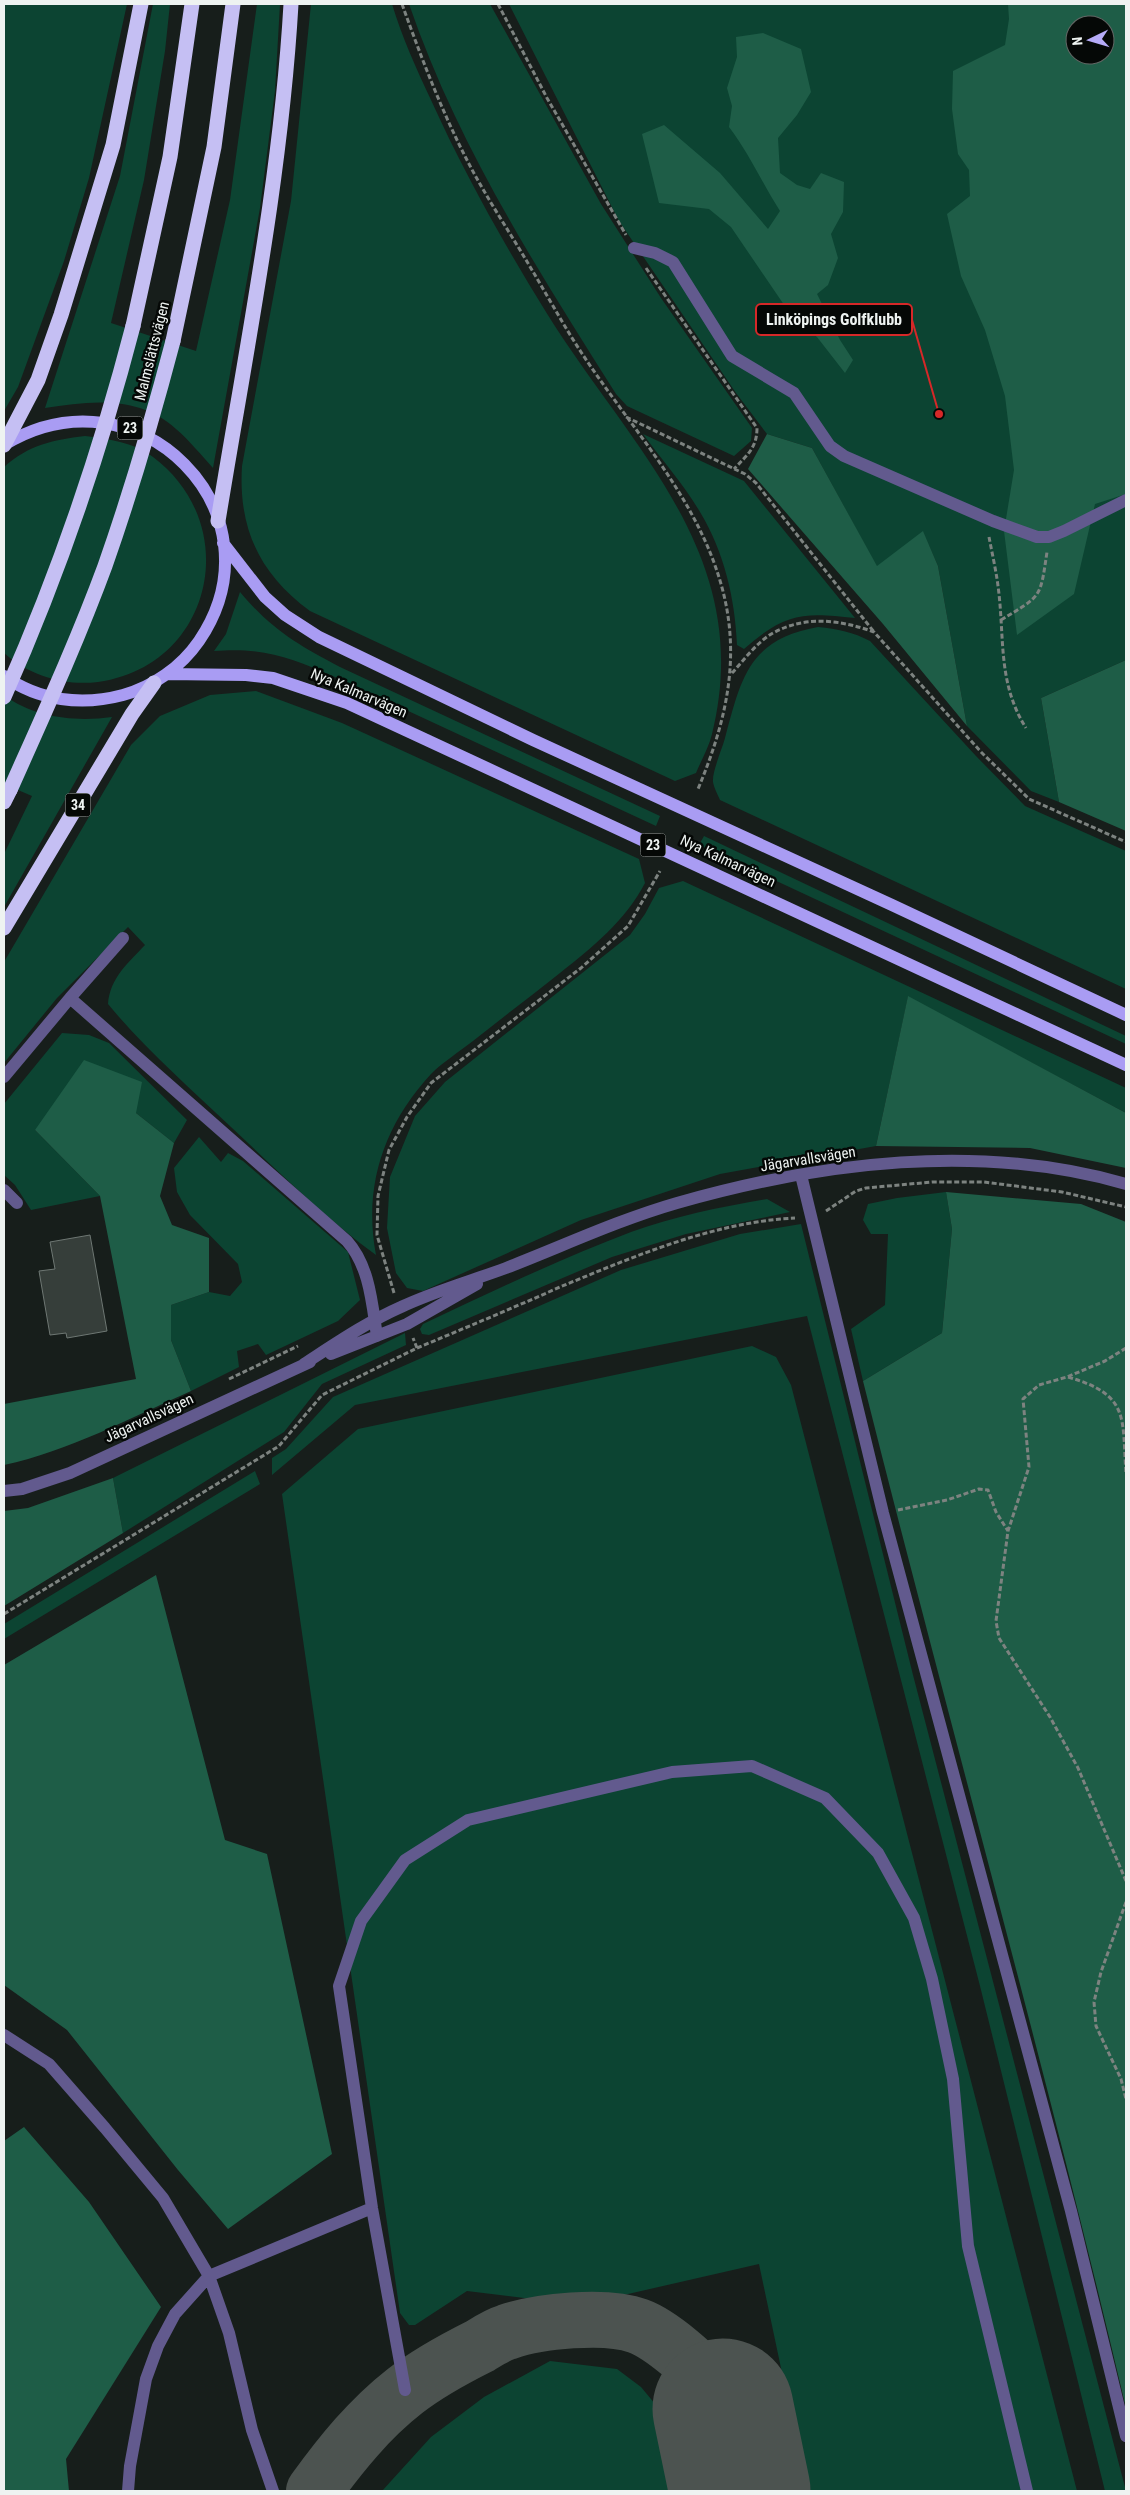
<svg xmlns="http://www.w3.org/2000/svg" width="1130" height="2495" font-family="'Roboto Condensed',sans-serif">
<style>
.green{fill:#0c4432;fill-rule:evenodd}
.forest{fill:#1e5d47;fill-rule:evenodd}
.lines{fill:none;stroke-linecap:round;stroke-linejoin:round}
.taxiway{stroke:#4c5350;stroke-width:56}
.runway{stroke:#4c5350;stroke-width:141}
.building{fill:#363e3a;stroke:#6e7773}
.path{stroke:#7d8380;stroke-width:3;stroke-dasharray:5 2.5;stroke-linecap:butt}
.minor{stroke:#625a8e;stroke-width:12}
.major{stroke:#a99cf3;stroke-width:12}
.highway{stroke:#c5bff3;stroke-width:15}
.highway-bridge{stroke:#c5bff3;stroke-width:15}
.labels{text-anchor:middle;stroke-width:5;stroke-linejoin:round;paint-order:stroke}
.shield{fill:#050806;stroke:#a8acaa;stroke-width:1}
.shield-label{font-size:14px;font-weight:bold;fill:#eef3f1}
.street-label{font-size:15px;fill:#eef3f1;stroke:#050806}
.leader{fill:none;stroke:#d62828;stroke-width:2}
.callout-dot{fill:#d62828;stroke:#050806;stroke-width:2}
.callout{fill:#050806;stroke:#d62828;stroke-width:2}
.callout-label{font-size:16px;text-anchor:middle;font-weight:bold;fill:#eef3f1}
</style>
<rect width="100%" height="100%" fill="#171e1b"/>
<!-- green -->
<path class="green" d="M 4,4 L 127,4 L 89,178 L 64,261 L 18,387 L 4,411 Z
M 153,4 L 170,4 L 165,51 L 144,180 L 111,323 L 196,351 L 230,200 L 257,4 L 280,4 L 275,91 L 260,208 L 213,468 C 201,455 190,441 176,429 C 139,395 91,401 45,408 L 120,176 Z
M 311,4 L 392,4 C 402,37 416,68 431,100 C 464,173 504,244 546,312 C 631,449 756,556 712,734 C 709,747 701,761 696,773 L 675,781 L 310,611 C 260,574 238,529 242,466 L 291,201 Z
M 409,4 L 490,4 L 601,204 L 661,298 L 752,428 L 751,441 L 734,456 L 627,406 L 616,394 C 537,269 457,144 409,4 Z
M 509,4 L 1126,4 L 1126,660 L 1041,698 L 1059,802 L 1031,791 L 967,726 L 938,566 L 923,532 L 877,567 L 812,448 L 767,434 L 736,393 L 619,221 ZM 1075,25 L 1105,25 L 1105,55 L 1075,55 Z
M 643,434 L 744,481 L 855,618 C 802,612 785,613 744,649 L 737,645 C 735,598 724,552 700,512 C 684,485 662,460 643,434 Z
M 85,436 C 108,439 133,442 153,457 C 244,525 213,666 98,682 C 64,686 30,676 4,653 L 4,467 C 29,445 52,440 85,436 Z
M 240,592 C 271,629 298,645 340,667 L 660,816 L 656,826 L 335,677 C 291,658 264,647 214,651 L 226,634 Z
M 818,627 C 838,629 853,632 870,641 L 976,756 L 1025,806 L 1126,851 L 1126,989 L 720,800 C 718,795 714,788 713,782 C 712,772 722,749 725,738 C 741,678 749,639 818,627 Z
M 256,691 L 342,723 L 639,859 L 645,883 C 625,921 593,947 560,973 C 531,996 502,1018 473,1041 C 459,1052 443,1062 431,1074 C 384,1125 363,1186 376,1255 C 324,1217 278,1171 231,1127 C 189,1087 145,1049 108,1004 C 110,978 128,963 145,945 L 128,927 L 57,998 L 4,1063 L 4,962 L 131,745 L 160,716 L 210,695 Z
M 4,695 C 34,718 76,722 112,717 L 4,907 L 4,854 L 32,796 L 4,784 Z
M 704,836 L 1126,1036 L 1126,1044 L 699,845 Z
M 683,881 L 1126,1088 L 1126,1113 L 908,997 L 876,1146 L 720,1174 L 581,1220 L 423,1291 L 407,1288 L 396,1273 L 387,1228 L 390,1177 L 415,1116 L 445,1082 L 630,935 L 645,914 L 659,888 Z
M 62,1033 L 89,1035 L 109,1043 L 187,1120 L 174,1143 L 136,1113 L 35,1130 L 100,1196 L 31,1210 L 15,1185 L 4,1175 L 4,1104 Z
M 199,1137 L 221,1162 L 228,1153 L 243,1161 L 348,1252 L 360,1300 L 338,1321 L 266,1355 L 258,1344 L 237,1351 L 239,1367 L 191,1391 L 171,1340 L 171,1305 L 209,1292 L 230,1296 L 242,1282 L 238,1264 L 190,1215 L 177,1192 L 174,1168 Z
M 946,1192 L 952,1229 L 942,1333 L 863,1381 L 851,1329 L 885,1305 L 888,1234 L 871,1234 L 863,1220 L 868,1204 L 897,1198 Z
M 767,1199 L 790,1212 L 686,1234 L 612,1257 L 429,1335 L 422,1334 L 420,1329 L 423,1324 C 491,1292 560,1259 631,1232 C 675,1216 721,1207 767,1199 Z
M 801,1224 L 913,1675 L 1126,2491 L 1105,2491 L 980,1986 L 807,1316 L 355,1405 L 272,1475 L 272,1458 L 286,1449 L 333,1397 L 621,1270 L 740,1234 Z
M 405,1333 L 406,1345 L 322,1384 L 284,1432 L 123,1533 L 113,1478 Z
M 752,1346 L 776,1357 L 791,1385 L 1077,2491 L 807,2491 L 759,2264 L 580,2305 L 467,2291 L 415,2325 L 409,2325 L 400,2313 L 282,1494 L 358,1429 Z
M 255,1471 L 260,1484 L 4,1639 L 4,1624 Z
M 550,2361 L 617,2369 L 641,2387 L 656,2405 L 662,2421 L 676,2491 L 382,2491 L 431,2437 L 484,2397 Z"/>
<!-- forest -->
<path class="forest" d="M 1008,4 L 1126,4 L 1126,494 L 1095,504 L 1074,594 L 1017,635 L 1004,531 L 1014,470 L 1005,396 L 985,330 L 961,276 L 947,214 L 970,196 L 969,170 L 958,154 L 952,109 L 953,71 L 1005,45 L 1009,19 ZM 1075,25 L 1105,25 L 1105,55 L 1075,55 Z
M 763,33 L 801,49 L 811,92 L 797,115 L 778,138 L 780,173 L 797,185 L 810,189 L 821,173 L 844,182 L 843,212 L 831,234 L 838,258 L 828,285 L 817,294 L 840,340 L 853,360 L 845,373 L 817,337 L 795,321 L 731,227 L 709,209 L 659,203 L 642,134 L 664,125 L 720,173 L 768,229 L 780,211 C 762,183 749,153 729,127 L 732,106 L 727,88 L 737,57 L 736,37 Z
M 767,434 L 812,448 L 877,566 L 923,531 L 938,566 L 967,726 L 883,624 L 748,469 Z
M 1126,660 L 1126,831 L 1059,802 L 1041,698 Z
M 908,996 L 1126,1113 L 1126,1168 L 1030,1148 L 876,1146 Z
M 84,1060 L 142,1082 L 136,1113 L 174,1143 L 160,1196 L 172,1225 L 209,1238 L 209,1292 L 171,1305 L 171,1340 L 191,1391 C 130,1418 69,1451 4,1465 L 4,1404 L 136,1379 L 100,1196 L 35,1130 Z
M 946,1192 L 1081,1204 L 1126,1222 L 1126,2408 C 1045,2064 949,1724 863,1381 L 942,1333 L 952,1229 Z
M 113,1478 L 123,1533 L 4,1606 L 4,1511 L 28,1508 Z
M 156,1575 L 225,1840 L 267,1854 L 332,2154 L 228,2229 L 178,2170 L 67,2030 L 4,1985 L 4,1665 Z
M 24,2127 L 89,2202 L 161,2307 L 66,2459 L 69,2491 L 4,2491 L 4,2141 Z"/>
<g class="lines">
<!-- taxiway -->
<path class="taxiway" d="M 314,2491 C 341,2454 369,2419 405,2391 C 428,2373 454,2359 480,2346 C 488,2341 497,2335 507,2332 C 538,2321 606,2314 638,2326 C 660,2334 701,2368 713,2388 C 717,2394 720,2402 723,2409"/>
<!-- runway -->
<path class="runway" d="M 723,2409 L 740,2491"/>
</g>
<!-- building -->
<path class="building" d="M 90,1235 L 107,1331 L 67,1338 L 66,1333 L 50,1335 L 39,1271 L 55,1269 L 50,1242 Z"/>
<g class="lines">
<!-- path -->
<path class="path" d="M 402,4 C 421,57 442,112 468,162 C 486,197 509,231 529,265 C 546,293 562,323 581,352 C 630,427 696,496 721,584 C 742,657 726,722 698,789
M 498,4 L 547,98 L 626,235
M 646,268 L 757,428 C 757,448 747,455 734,469
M 626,417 L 745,474 L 756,483 L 874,632
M 989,537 C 992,553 996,570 998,586 C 1005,637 997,682 1026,728
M 1001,620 C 1042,595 1040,599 1047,552
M 732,673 C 744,660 757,642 773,633 C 806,615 841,620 874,632 L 981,752 L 1029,799 L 1126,842
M 826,1211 L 856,1191 L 866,1188 L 932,1182 L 984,1182 L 1062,1192 L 1126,1207
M 394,1293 L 377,1235 L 378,1196 L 389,1150 L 407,1117 L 431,1083 L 581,968 L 628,926 L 660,871
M 417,1348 C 465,1328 513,1308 560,1287 C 635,1256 714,1222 795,1218
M 1126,1348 L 1105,1361 L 1067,1377 L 1039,1385 L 1023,1399 L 1029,1467 L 1008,1531 L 996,1621 L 999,1638 L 1050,1717 L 1078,1768 L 1126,1881
M 1068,1377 C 1130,1395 1122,1417 1126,1474
M 229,1379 L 298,1346
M 898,1510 L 947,1500 L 979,1489 L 988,1490 L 996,1512 L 1008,1531
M 4,1614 L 279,1446 L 322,1395 L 417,1348 L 413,1338
M 1126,1902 L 1101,1972 L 1094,2002 L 1096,2026 L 1121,2079 L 1126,2099"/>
<!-- minor -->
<path class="minor" d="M 634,248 L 655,253 L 673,262 L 732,356 L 794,393 L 830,446 L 844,456 L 993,521 L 1037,537 L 1049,537 L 1064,531 L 1126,500
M 70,998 L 123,938
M 4,1077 L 70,998 L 347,1241 C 370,1267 372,1304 377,1336
M 801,1175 L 883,1513 L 1071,2211 L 1126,2436
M 4,1190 L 17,1203
M 331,1354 L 407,1324 L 477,1284
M 304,1364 C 335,1344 367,1322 401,1307 C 435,1291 471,1281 506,1268 C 563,1246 618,1220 677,1203 C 820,1162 981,1142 1126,1184
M 4,1491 L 22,1489 L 70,1473 L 310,1362
M 4,2035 L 49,2064 L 105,2128 L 163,2198 L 209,2276 L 229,2333 L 252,2430 L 273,2491
M 405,2390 L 372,2208 L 339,1986 L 361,1921 L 405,1860 L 468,1820 L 672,1772 L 752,1766 L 825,1798 L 878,1853 L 914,1918 L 932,1979 L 953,2079 L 968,2246 L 1027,2491
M 128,2491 L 130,2466 L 146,2379 L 158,2346 L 175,2314 L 209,2276 L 372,2208"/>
<!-- major -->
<path class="major" d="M 4,445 C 138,363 286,513 199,641 C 181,667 153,687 123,695 C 82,706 39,701 4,676
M 223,543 L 265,597 L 285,615 L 319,637 L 533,740 L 892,905 L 1126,1015
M 167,674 L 246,675 L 273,678 L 347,703 L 1126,1065"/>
<!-- highway -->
<path class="highway" d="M 133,326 L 170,157 L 192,4
M 173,341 L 214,147 L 233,4
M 4,445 L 38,380 L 61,315 L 113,145 L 141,4
M 218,521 C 246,349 281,178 291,4
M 4,802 L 10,790
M 4,928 L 132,714 L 154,683"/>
<!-- highway-bridge -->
<path class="highway-bridge" d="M 4,697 C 57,578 100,453 133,326
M 10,790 C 43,716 77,642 105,566 C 131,492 153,417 173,341"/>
</g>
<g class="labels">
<!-- shield labels -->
<g class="shield">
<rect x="117.5" y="416.5" width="25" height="23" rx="4"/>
<rect x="65.5" y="793.5" width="25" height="23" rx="4"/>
<rect x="640.5" y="833.5" width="25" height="23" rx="4"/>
</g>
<g class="shield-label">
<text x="130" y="433">23</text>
<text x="78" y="810">34</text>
<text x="653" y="850">23</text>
</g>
<!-- street labels -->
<g class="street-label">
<text transform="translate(152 351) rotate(-76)" y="5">Malmslättsvägen</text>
<text transform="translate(359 693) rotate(23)" y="5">Nya Kalmarvägen</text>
<text transform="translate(728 861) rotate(25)" y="5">Nya Kalmarvägen</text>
<text transform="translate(808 1159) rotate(-9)" y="5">Jägarvallsvägen</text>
<text transform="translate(149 1418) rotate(-25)" y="5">Jägarvallsvägen</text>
</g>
</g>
<!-- callouts -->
<path class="leader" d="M939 414L912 320"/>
<circle class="callout-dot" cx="939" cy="414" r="5"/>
<rect class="callout" x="756" y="304" width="156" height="31" rx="5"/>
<g class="callout-label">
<text x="834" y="325">Linköpings Golfklubb</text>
</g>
<!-- border -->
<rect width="1130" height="2495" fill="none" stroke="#eef3f1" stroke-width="10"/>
<!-- north arrow -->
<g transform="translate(1090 40) rotate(265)"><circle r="24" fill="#050806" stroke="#626664"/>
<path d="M0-4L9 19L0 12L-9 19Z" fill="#b6acf8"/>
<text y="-8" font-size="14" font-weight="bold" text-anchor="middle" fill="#eef3f1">N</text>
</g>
</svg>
